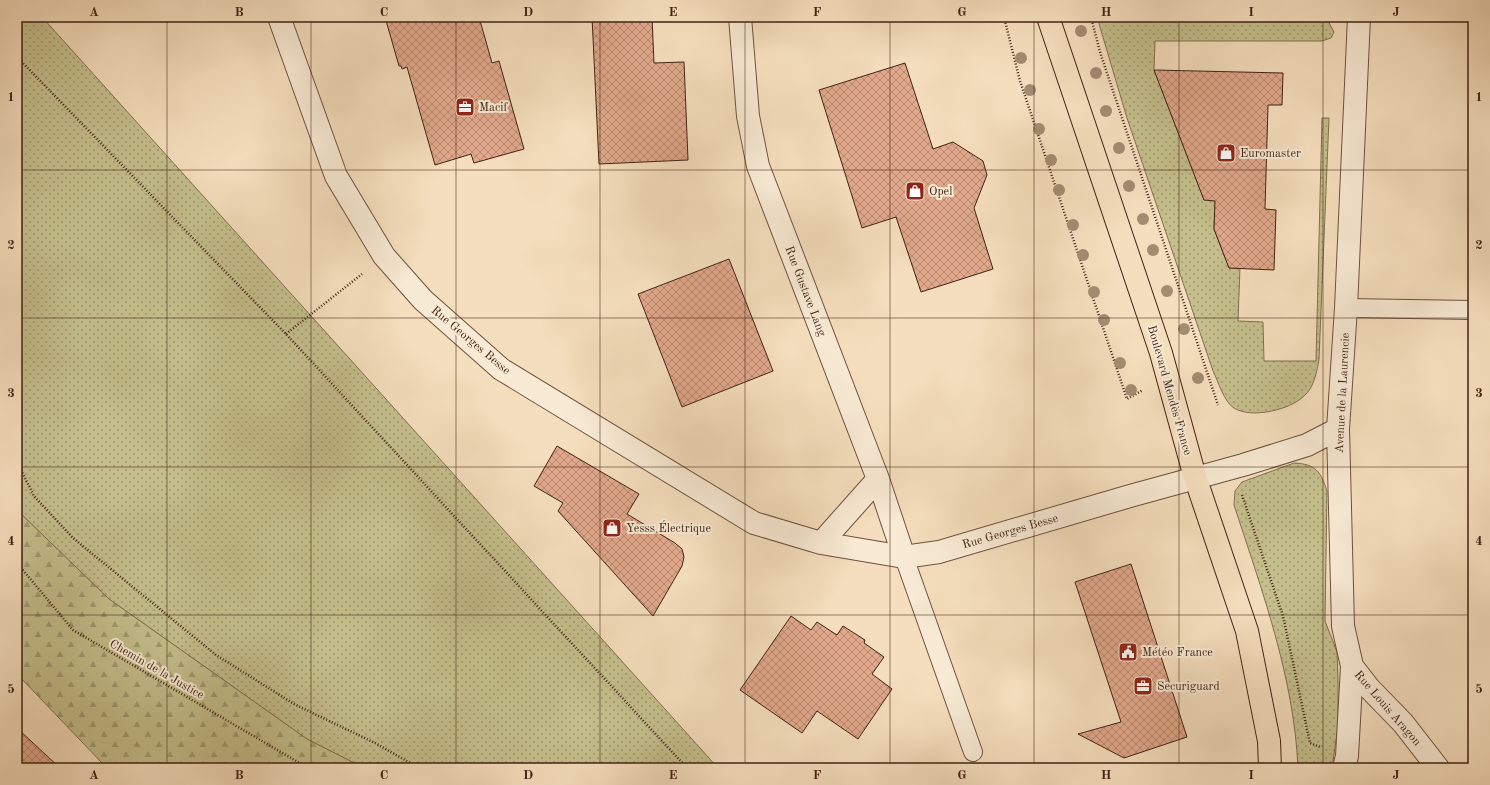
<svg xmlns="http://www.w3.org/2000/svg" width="1490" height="785" font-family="'Old Standard TT',serif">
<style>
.grass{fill:url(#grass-dots);stroke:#837050}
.forest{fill:url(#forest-firs);stroke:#837050}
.building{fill:url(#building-cross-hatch);stroke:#422214}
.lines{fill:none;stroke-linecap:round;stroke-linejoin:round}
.service-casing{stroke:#6f513e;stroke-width:20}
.minor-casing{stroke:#6f513e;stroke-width:24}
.primary-casing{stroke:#422214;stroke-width:24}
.path{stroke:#422214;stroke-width:2.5;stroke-dasharray:1 2;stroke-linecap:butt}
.service{stroke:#f8ead4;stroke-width:18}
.minor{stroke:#f8ead4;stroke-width:22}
.primary{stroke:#f5debd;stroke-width:22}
.tree{fill:#a48c71}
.grid{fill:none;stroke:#422214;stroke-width:1;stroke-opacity:0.55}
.labels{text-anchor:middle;stroke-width:4;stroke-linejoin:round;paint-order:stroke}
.poi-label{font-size:12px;fill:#422214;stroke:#f8ead4;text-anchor:start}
.street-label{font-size:12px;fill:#422214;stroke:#f8ead4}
.neatline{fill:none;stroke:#422214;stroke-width:1.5}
.grid-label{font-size:13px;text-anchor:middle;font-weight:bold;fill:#422214}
</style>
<defs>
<pattern id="grass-dots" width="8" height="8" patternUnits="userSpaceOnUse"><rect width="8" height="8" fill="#c4bf8c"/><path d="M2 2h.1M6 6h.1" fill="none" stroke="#a19b71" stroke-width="1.8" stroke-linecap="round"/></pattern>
<pattern id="forest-firs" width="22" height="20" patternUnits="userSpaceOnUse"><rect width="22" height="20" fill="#c4bf8c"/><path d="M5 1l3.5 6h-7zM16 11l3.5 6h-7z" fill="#a19b71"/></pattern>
<pattern id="building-cross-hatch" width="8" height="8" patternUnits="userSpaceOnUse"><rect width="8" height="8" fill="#e1a88b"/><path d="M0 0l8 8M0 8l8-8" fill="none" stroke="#b88870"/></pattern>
</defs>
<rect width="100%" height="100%" fill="#f5debd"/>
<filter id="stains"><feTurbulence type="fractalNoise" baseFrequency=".005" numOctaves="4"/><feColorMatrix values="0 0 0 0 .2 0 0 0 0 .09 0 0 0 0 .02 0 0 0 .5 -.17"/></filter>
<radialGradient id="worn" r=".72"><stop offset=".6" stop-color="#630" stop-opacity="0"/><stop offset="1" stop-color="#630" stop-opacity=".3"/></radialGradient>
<!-- grass -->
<path class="grass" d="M 17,17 L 42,17 L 718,768 L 364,768 L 307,739 L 109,599 L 20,513 L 17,507 Z
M 1097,17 L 1326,17 L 1334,32 L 1331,38 L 1322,41 L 1155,41 L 1154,70 L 1204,200 L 1215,201 L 1214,229 L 1229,268 L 1240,268 L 1238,321 L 1263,322 L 1264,361 L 1316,361 L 1322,118 L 1329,118 L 1319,359 C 1317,371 1314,388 1304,396 C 1290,410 1251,419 1234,408 C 1224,402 1218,381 1213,371 L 1127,118 Z
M 1294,463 C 1316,464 1321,472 1327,491 L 1325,621 L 1337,652 L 1338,681 L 1338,726 L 1332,768 L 1298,768 C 1294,677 1262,591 1234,505 L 1235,491 L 1242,482 Z"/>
<!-- forest -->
<path class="forest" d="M 17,507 L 20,513 L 109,599 L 307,739 L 364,768 L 101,768 L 103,764 L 17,674 Z"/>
<!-- building -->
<path class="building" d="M 385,17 L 479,17 L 492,63 L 499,61 L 524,149 L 474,163 L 471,154 L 435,165 L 407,67 L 402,69 L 401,66 L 399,66 Z
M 592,17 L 652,17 L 654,63 L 684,62 L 688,160 L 599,164 Z
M 905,63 L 933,149 L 953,142 L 983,161 L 987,175 L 974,208 L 993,269 L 921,292 L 896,217 L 862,228 L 819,90 Z
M 1154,70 L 1283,73 L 1282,105 L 1268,105 L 1265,209 L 1276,210 L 1274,270 L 1229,268 L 1214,229 L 1215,201 L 1204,200 Z
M 729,259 L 773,371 L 682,407 L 638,294 Z
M 557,446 L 639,494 L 627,514 L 675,543 L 682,549 L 684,557 L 682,566 L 653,616 L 558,511 L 563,503 L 534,486 Z
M 1131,564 L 1187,737 L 1124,758 L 1078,734 L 1121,722 L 1075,582 Z
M 791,616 L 811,630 L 817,622 L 837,635 L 843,626 L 865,640 L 864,643 L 884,657 L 872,674 L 892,689 L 858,739 L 817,711 L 802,733 L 740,690 Z
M 17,728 L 60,768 L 17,768 Z"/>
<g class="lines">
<defs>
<path id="service" d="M 1346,308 L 1473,310
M 904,557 L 973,752"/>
<path id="minor" d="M 279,17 L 336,176 L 384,256 L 423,300 L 501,369 L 754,523 L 821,543 L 904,557 L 939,552 L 1130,496 L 1243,465 L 1307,445 L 1338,429
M 740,17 L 748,116 L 758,166 L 878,479 L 904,557
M 821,543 L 878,479
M 1352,666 L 1369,688 L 1403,723 L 1438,768
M 1344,768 L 1347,756 L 1352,666 L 1343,626 L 1338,429 L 1346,308 L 1359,17"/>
<path id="primary" d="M 1048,17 L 1161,353 L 1195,477 L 1247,631 L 1269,741 L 1270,768"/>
</defs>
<!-- service casing -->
<use href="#service" class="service-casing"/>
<!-- minor casing -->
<use href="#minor" class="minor-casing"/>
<!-- primary casing -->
<use href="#primary" class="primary-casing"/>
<!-- path -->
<path class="path" d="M 1004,17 L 1020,81 L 1127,399 L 1143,390
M 1091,17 L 1100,52 L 1218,405
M 17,57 L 286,334 L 687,768
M 286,334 L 362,274
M 17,462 L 34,496 L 73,538 L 216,655 L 294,704 L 375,743 L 419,768
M 1242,495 L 1283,616 L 1310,743 L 1320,747
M 17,563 L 73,630 L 308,768"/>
<!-- service -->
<use href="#service" class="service"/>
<!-- minor -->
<use href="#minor" class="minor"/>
<!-- primary -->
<use href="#primary" class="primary"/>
</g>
<!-- trees -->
<g class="tree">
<circle cx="1081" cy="31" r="6"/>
<circle cx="1021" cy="58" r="6"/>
<circle cx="1096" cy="73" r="6"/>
<circle cx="1030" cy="90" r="6"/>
<circle cx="1106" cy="111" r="6"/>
<circle cx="1039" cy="129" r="6"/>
<circle cx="1119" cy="148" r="6"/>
<circle cx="1051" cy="160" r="6"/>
<circle cx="1129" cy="186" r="6"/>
<circle cx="1059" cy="190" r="6"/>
<circle cx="1143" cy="219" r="6"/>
<circle cx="1073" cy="225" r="6"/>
<circle cx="1153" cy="250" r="6"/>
<circle cx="1083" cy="255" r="6"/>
<circle cx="1167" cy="291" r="6"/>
<circle cx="1094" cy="292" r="6"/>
<circle cx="1104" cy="320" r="6"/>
<circle cx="1184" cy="329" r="6"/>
<circle cx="1120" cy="363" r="6"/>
<circle cx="1198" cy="378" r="6"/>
<circle cx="1131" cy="390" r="6"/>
</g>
<!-- grid -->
<path class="grid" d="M 167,17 L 167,768M 311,17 L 311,768M 456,17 L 456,768M 600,17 L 600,768M 745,17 L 745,768M 890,17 L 890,768M 1034,17 L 1034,768M 1179,17 L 1179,768M 1323,17 L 1323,768M 17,170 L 1473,170M 17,318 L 1473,318M 17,467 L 1473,467M 17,615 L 1473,615"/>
<!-- icons -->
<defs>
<symbol id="office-square" viewBox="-11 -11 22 22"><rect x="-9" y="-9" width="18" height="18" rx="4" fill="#8f2418" stroke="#f8ead4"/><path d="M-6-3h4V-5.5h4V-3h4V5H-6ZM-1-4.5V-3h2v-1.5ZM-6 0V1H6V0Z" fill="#fff"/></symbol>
<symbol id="shop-square" viewBox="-11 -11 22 22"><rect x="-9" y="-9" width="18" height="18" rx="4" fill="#8f2418" stroke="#f8ead4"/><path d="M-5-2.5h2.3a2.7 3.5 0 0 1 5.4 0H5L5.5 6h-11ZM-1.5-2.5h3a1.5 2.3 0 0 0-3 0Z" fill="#fff"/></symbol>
<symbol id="civic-square" viewBox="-11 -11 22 22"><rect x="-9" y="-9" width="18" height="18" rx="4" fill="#8f2418" stroke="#f8ead4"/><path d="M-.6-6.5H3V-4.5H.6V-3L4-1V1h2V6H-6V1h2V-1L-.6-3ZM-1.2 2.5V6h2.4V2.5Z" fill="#fff"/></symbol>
</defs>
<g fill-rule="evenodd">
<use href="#office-square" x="454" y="96" width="22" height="22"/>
<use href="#shop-square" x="1215" y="142" width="22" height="22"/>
<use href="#shop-square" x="904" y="180" width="22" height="22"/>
<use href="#shop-square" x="601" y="517" width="22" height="22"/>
<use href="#civic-square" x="1117" y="641" width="22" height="22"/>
<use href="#office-square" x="1132" y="675" width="22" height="22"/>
</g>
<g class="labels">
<!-- poi labels -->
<g class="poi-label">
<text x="479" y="111">Macif</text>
<text x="1240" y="157">Euromaster</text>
<text x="929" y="195">Opel</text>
<text x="626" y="532">Yesss Électrique</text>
<text x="1142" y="656">Météo France</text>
<text x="1157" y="690">Securiguard</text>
</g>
<!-- street labels -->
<g class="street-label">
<text transform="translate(806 291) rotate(69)" y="4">Rue Gustave Lang</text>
<text transform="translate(471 340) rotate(40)" y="4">Rue Georges Besse</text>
<text transform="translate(1170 390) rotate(74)" y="4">Boulevard Mendès France</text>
<text transform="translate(1342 393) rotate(-87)" y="4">Avenue de la Laurencie</text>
<text transform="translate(1010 531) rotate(-16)" y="4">Rue Georges Besse</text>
<text transform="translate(157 669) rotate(30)" y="4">Chemin de la Justice</text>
<text transform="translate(1388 708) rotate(49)" y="4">Rue Louis Aragon</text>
</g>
</g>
<!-- margin -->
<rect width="1490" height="785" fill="none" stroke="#f5debd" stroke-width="44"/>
<rect x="22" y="22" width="1446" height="741" class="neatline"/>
<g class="grid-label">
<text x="94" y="16">A</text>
<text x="239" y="16">B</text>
<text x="384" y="16">C</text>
<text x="528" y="16">D</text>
<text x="673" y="16">E</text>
<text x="817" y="16">F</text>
<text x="962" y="16">G</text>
<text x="1106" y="16">H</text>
<text x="1251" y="16">I</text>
<text x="1396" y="16">J</text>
<text x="11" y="101">1</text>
<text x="1479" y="101">1</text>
<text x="11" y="249">2</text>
<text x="1479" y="249">2</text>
<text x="11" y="397">3</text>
<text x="1479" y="397">3</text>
<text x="11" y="545">4</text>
<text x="1479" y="545">4</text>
<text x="11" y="693">5</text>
<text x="1479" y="693">5</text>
<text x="94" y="779">A</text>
<text x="239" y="779">B</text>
<text x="384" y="779">C</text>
<text x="528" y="779">D</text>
<text x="673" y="779">E</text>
<text x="817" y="779">F</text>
<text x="962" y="779">G</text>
<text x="1106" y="779">H</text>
<text x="1251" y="779">I</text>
<text x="1396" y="779">J</text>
</g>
<rect width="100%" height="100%" filter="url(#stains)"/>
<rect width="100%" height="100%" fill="url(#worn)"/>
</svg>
